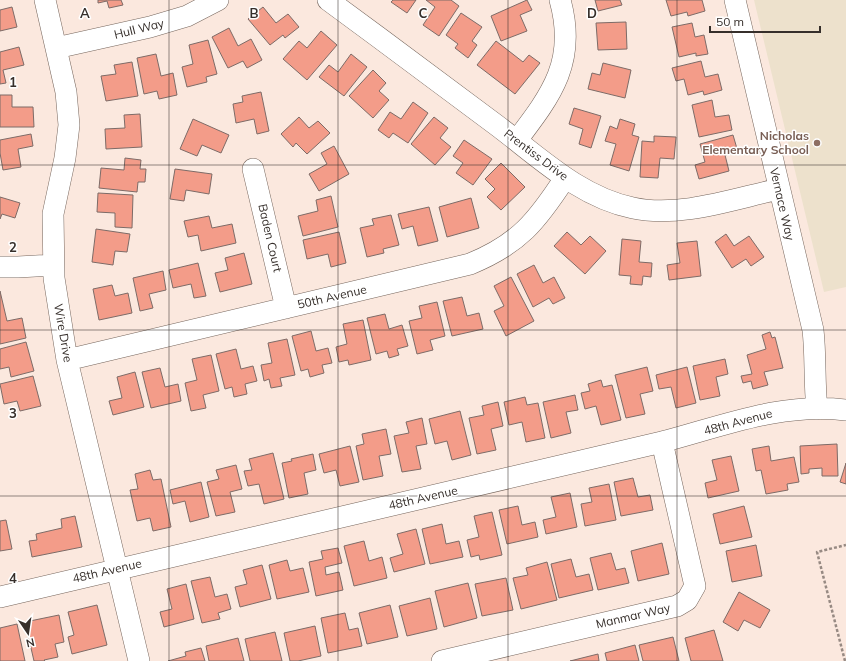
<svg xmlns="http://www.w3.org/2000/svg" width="846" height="661" font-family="Mulish,sans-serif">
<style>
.education{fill:#ede1cc}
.building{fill:#f39c89;stroke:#7d6b67}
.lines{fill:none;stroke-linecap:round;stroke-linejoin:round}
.minor-casing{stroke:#76665d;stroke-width:22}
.path{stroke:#978a83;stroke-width:2.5;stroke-dasharray:3 2;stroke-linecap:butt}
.minor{stroke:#fff;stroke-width:21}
.grid{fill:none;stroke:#362f2b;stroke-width:1;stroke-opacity:0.55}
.education-dot{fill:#8d6e63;stroke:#fff;stroke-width:1.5}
.labels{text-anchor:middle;stroke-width:3;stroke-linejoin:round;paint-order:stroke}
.street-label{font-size:12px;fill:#362f2b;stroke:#fff}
.education-label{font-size:12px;font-weight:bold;fill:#785e54;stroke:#fff;text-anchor:end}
.grid-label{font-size:13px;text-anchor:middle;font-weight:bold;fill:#362f2b;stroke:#fff;stroke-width:3;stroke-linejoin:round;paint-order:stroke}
</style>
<rect width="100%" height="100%" fill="#fbe8de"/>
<!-- education -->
<path class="education" d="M 754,0 L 846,0 L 846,287 L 824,292 Z"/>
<!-- building -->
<path class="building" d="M 98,0 L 121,0 L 123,5 L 109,8 L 107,1 L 98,3 Z
M 393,0 L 416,0 L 407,13 L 391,2 Z
M 426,0 L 451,0 L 459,6 L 439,36 L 423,25 L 435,7 Z
M 527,0 L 532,10 L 520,15 L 527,31 L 501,41 L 491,16 Z
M 595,0 L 620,0 L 622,5 L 598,11 Z
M 666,0 L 702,0 L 705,11 L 688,16 L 687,12 L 671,16 Z
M 12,7 L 17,27 L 0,31 L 0,10 Z
M 263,7 L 276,23 L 288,14 L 299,27 L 285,38 L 283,35 L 270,45 L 248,19 Z
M 461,13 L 482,27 L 472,41 L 477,45 L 468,58 L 455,48 L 458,44 L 446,35 Z
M 626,22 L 627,49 L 598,50 L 596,23 Z
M 692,23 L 695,37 L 704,35 L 708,54 L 696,56 L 696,53 L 679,57 L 672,27 Z
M 229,28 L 238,46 L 251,39 L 262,60 L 247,68 L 243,61 L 228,68 L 212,37 Z
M 321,31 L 337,45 L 307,80 L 283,59 L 299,41 L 307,48 Z
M 208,40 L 217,74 L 206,77 L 207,82 L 187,87 L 182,67 L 193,64 L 189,45 Z
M 496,41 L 523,62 L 529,55 L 540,63 L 515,94 L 477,65 Z
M 19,47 L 24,65 L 3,70 L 6,83 L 0,84 L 0,52 Z
M 156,54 L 161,76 L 173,73 L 177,95 L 159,99 L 157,91 L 144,94 L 137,58 Z
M 351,54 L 367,67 L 344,96 L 319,77 L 329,65 L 338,72 Z
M 701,61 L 705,77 L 718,74 L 722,90 L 704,95 L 703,91 L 688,95 L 684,79 L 676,81 L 672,68 Z
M 132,62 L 138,96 L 106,101 L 101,76 L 116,74 L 114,65 Z
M 603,63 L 631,70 L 625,98 L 588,89 L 592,73 L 600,75 Z
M 373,70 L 386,83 L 379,91 L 389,100 L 373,118 L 349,96 Z
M 261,92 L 269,131 L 257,134 L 254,119 L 236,123 L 233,104 L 243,102 L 242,96 Z
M 0,95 L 12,95 L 12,107 L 33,107 L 34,127 L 0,127 Z
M 712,100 L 715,117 L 729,115 L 732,130 L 699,137 L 692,105 Z
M 413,102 L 428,113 L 408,143 L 393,133 L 389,138 L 378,130 L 390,112 L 401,119 Z
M 574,108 L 601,116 L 591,148 L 579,144 L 583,129 L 569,124 Z
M 140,114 L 142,147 L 106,149 L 105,129 L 125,128 L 124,115 Z
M 299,117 L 309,128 L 318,121 L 330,133 L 307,154 L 296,143 L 293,147 L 281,134 Z
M 434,117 L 448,128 L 440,138 L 451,147 L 435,165 L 411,144 Z
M 193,119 L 229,135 L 221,153 L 202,145 L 197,156 L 180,149 Z
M 620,119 L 635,124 L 632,135 L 639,137 L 629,171 L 610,165 L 616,144 L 605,141 L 610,126 L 617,129 Z
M 31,134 L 33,146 L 18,149 L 21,167 L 3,170 L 0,153 L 0,140 Z
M 733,135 L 738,152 L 725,155 L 729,171 L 699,179 L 695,165 L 705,162 L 700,144 Z
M 654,136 L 676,137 L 674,159 L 660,158 L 658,178 L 640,177 L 642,141 L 654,142 Z
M 464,140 L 492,159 L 473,185 L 456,173 L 463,163 L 453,156 Z
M 334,146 L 349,174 L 319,191 L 309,174 L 327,164 L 321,153 Z
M 125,158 L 141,160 L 140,169 L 146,169 L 145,182 L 138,182 L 137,192 L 99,188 L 101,168 L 124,170 Z
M 501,163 L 525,187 L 501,210 L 487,197 L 495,189 L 485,179 Z
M 175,169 L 212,174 L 209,194 L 186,190 L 184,201 L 170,199 Z
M 98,193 L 133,195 L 132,228 L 115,227 L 115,213 L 97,212 Z
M 331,196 L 338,227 L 303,236 L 298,216 L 318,211 L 316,200 Z
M 0,197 L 20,203 L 15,218 L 2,214 L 0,219 Z
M 471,198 L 479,228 L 447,237 L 439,207 Z
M 429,207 L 438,241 L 418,246 L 413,226 L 402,229 L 398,214 Z
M 391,215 L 399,245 L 383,249 L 384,253 L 367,257 L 360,228 L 374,225 L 372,219 Z
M 209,216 L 212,228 L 232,224 L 236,243 L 201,251 L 198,235 L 188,237 L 184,221 Z
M 96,229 L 130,234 L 127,252 L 115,251 L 113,265 L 92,262 Z
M 339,232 L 346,263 L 331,267 L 328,254 L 307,259 L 303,240 Z
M 567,232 L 581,245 L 590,236 L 606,251 L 585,274 L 554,246 Z
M 726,234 L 734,246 L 749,236 L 764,257 L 751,266 L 746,259 L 732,268 L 715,242 Z
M 622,239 L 641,241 L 639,262 L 652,263 L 651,277 L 643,276 L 642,285 L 630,284 L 631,276 L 619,275 Z
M 697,241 L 701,276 L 669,280 L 667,265 L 680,263 L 677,243 Z
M 244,253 L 252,284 L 220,292 L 215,273 L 228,270 L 225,258 Z
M 198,263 L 206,296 L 194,298 L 191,284 L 173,288 L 169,270 Z
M 534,265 L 543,283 L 554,277 L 565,298 L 553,304 L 549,298 L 533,307 L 517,274 Z
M 163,271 L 166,290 L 149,294 L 153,308 L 140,311 L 133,278 Z
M 511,277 L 534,321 L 506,336 L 494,311 L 504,306 L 494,286 Z
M 112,285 L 115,296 L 128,293 L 132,313 L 99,320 L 93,289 Z
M 0,291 L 7,321 L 22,318 L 26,338 L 0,344 Z
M 462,297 L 467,316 L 479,313 L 483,329 L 452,336 L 443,301 Z
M 437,302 L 445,336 L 430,340 L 433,350 L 417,354 L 409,321 L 422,318 L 419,306 Z
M 385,314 L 389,329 L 402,325 L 408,346 L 397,349 L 399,355 L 389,358 L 387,351 L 376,354 L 367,318 Z
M 363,320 L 371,360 L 349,365 L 348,360 L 339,362 L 336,347 L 347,344 L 343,324 Z
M 311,331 L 316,351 L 328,348 L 332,363 L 322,365 L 324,373 L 310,377 L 308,369 L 301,371 L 292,336 Z
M 770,332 L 772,338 L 775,337 L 783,368 L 764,372 L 768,385 L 753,389 L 751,381 L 743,383 L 741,376 L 752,374 L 747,355 L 766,349 L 762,335 Z
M 287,339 L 295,375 L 280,378 L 282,386 L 271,388 L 269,379 L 264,381 L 261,365 L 272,363 L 268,343 Z
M 26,342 L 34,371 L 11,377 L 9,367 L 0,369 L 0,349 Z
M 236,349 L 241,369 L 253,366 L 257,381 L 245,384 L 247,394 L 234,397 L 232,387 L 225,389 L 216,354 Z
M 211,355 L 219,391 L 203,395 L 206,408 L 191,411 L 185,383 L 197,380 L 192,359 Z
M 725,359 L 728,374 L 716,377 L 720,396 L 700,400 L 693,366 Z
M 647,367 L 653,391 L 640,394 L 645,414 L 626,418 L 615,375 Z
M 687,367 L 696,403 L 676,408 L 671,387 L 659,389 L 656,375 Z
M 160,368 L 165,387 L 178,384 L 181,401 L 151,408 L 142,372 Z
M 135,372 L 144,407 L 113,415 L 109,401 L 122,398 L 117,377 Z
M 33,376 L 41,406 L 20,411 L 17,401 L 4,404 L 0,384 Z
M 601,380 L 603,387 L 612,385 L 621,420 L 601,425 L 596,406 L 585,409 L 581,393 L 590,391 L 588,384 Z
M 575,395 L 578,410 L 566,412 L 571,433 L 551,438 L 543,402 Z
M 525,397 L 527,405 L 538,403 L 545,438 L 526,442 L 522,422 L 509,425 L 504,402 Z
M 498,402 L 503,426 L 491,429 L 496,450 L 477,454 L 469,418 L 484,415 L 482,406 Z
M 460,411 L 471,455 L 452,460 L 447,441 L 435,444 L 429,419 Z
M 422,418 L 427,444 L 416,446 L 421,469 L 402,472 L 394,436 L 409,433 L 406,422 Z
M 386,429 L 391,454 L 379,456 L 383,476 L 363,480 L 356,446 L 364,444 L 362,434 Z
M 837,444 L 838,476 L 822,476 L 822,468 L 809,469 L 809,473 L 801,474 L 800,446 Z
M 350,446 L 359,482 L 340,486 L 336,470 L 324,473 L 319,454 Z
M 769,446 L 771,461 L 794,457 L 799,482 L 787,484 L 788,490 L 766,494 L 761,470 L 756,471 L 752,449 Z
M 273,453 L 284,499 L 264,504 L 259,484 L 248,486 L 244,471 L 252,470 L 249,459 Z
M 313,454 L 316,470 L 304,473 L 308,494 L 289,498 L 282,463 L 292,461 L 291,459 Z
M 731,456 L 739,491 L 708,498 L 705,483 L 717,480 L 712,460 Z
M 846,463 L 846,484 L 840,482 Z
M 236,465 L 242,489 L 230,492 L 235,512 L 216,516 L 207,482 L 219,479 L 216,470 Z
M 150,470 L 153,480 L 161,479 L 171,527 L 153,531 L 150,518 L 137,521 L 130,490 L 138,489 L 135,474 Z
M 633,478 L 638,497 L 650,495 L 653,510 L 621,516 L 614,482 Z
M 201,482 L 209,517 L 190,522 L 185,501 L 173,504 L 170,490 Z
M 609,484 L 616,520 L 585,526 L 581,504 L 592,502 L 589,488 Z
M 570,493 L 577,527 L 546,534 L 543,520 L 556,517 L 551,497 Z
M 518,506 L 522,525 L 535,522 L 538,537 L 507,544 L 499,510 Z
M 744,506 L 752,537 L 720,544 L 713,514 Z
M 492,512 L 502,555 L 480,560 L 479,555 L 471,557 L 467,540 L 479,537 L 474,516 Z
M 75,516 L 82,547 L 32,557 L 29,541 L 37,540 L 36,534 L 62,528 L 61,519 Z
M 6,520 L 12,549 L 0,551 L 0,521 Z
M 442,524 L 446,544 L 459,541 L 463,557 L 430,564 L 422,529 Z
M 416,529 L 425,564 L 394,572 L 390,558 L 403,554 L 397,534 Z
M 364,541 L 369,561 L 382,557 L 387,578 L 354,586 L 344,546 Z
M 662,543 L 669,574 L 638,581 L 631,551 Z
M 756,545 L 762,576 L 732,582 L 726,551 Z
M 338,548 L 342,563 L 325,567 L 326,575 L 339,572 L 343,590 L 316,596 L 309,562 L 323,559 L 321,551 Z
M 611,553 L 616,570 L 625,568 L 629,583 L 598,590 L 590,558 Z
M 571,559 L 576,577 L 589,574 L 593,590 L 559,598 L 551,564 Z
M 287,560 L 290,571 L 303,568 L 309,592 L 277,599 L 269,565 Z
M 547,562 L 557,600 L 521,609 L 513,578 L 528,575 L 526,568 Z
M 262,565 L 271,599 L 240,607 L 235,587 L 247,584 L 243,570 Z
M 210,577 L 215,597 L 227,594 L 231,609 L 218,613 L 220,619 L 202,623 L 191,581 Z
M 506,578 L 513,610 L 482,616 L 475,584 Z
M 468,583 L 477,618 L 444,627 L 435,591 Z
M 186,584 L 194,619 L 164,627 L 160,612 L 172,609 L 167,589 Z
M 739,592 L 770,610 L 760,628 L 744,620 L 738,631 L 723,622 Z
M 430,598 L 437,629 L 407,636 L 399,606 Z
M 97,605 L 107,645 L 72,654 L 68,637 L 74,635 L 68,612 Z
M 390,605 L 398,637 L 367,644 L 359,613 Z
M 345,613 L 349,630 L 358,628 L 362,646 L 328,653 L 321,618 Z
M 59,615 L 64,642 L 55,644 L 58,657 L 44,660 L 45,661 L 34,661 L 25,622 Z
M 17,624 L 25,661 L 0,661 L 0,628 Z
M 315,626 L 321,656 L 298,661 L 290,661 L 284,633 Z
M 714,630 L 723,661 L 691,661 L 685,638 Z
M 275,632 L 282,661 L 250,661 L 245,639 Z
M 673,637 L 679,661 L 643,661 L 639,645 Z
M 238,638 L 244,661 L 209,661 L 206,646 Z
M 635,645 L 639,661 L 607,661 L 605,653 Z
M 201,648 L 205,661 L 168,661 L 186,656 L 185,652 Z
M 598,654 L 599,661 L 570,661 Z"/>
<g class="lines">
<defs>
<path id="minor" d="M 45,0 L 66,92 L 69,125 L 65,158 L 53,214 L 54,278 L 67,360 L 139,661
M 328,0 C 384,41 440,83 495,124 C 538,156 579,197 633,208 C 679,218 733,199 779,189
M 735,0 L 813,330 C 816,356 814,382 817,409
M 56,48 L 150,27 L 187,16 L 218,0
M 517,140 C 552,94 577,61 560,0
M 253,169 L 286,308
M 0,267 L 18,267 L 53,265
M 67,360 L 470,264 C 519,244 537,221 565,178
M 0,597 L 662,442 C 723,426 782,402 846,410
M 442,661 L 677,606 L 687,600 L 695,586 L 662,442"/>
</defs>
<!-- minor casing -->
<use href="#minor" class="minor-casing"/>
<!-- path -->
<path class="path" d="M 845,661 L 817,552 L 846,545"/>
<!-- minor -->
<use href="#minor" class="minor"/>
</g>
<!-- grid -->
<path class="grid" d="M 169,0 L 169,661M 338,0 L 338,661M 508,0 L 508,661M 677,0 L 677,661M 0,165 L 846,165M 0,330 L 846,330M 0,496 L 846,496"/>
<!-- markers -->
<circle class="education-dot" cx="817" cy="143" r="4"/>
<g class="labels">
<!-- street labels -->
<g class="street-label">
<text transform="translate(139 29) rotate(-14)" y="4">Hull Way</text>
<text transform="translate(536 155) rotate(37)" y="4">Prentiss Drive</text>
<text transform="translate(782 204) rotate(77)" y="4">Vernace Way</text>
<text transform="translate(270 238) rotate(77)" y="4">Baden Court</text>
<text transform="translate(332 297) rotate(-13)" y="4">50th Avenue</text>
<text transform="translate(63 333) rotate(80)" y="4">Wire Drive</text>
<text transform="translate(738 422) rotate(-15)" y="4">48th Avenue</text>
<text transform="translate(423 498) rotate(-13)" y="4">48th Avenue</text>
<text transform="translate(107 571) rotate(-13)" y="4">48th Avenue</text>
<text transform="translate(633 616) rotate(-13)" y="4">Manmar Way</text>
</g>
<!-- education labels -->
<g class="education-label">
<text x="809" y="140">Nicholas<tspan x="809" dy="14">Elementary School</tspan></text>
</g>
</g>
<g class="grid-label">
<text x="85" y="18">A</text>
<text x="254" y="18">B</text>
<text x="423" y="18">C</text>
<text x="592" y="18">D</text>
<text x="13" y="87">1</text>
<text x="13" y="252">2</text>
<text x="13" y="418">3</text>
<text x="13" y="583">4</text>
</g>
<!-- north arrow -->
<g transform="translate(28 633) rotate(167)" stroke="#ffffff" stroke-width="3" paint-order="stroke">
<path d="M0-3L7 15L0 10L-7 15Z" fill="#362f2b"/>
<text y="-6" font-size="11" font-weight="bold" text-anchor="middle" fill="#362f2b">N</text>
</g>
<!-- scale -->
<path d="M710 26v6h110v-6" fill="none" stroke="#362f2b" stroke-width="2"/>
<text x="716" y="26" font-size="12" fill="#362f2b" stroke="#ffffff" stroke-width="3" paint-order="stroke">50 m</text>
</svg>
